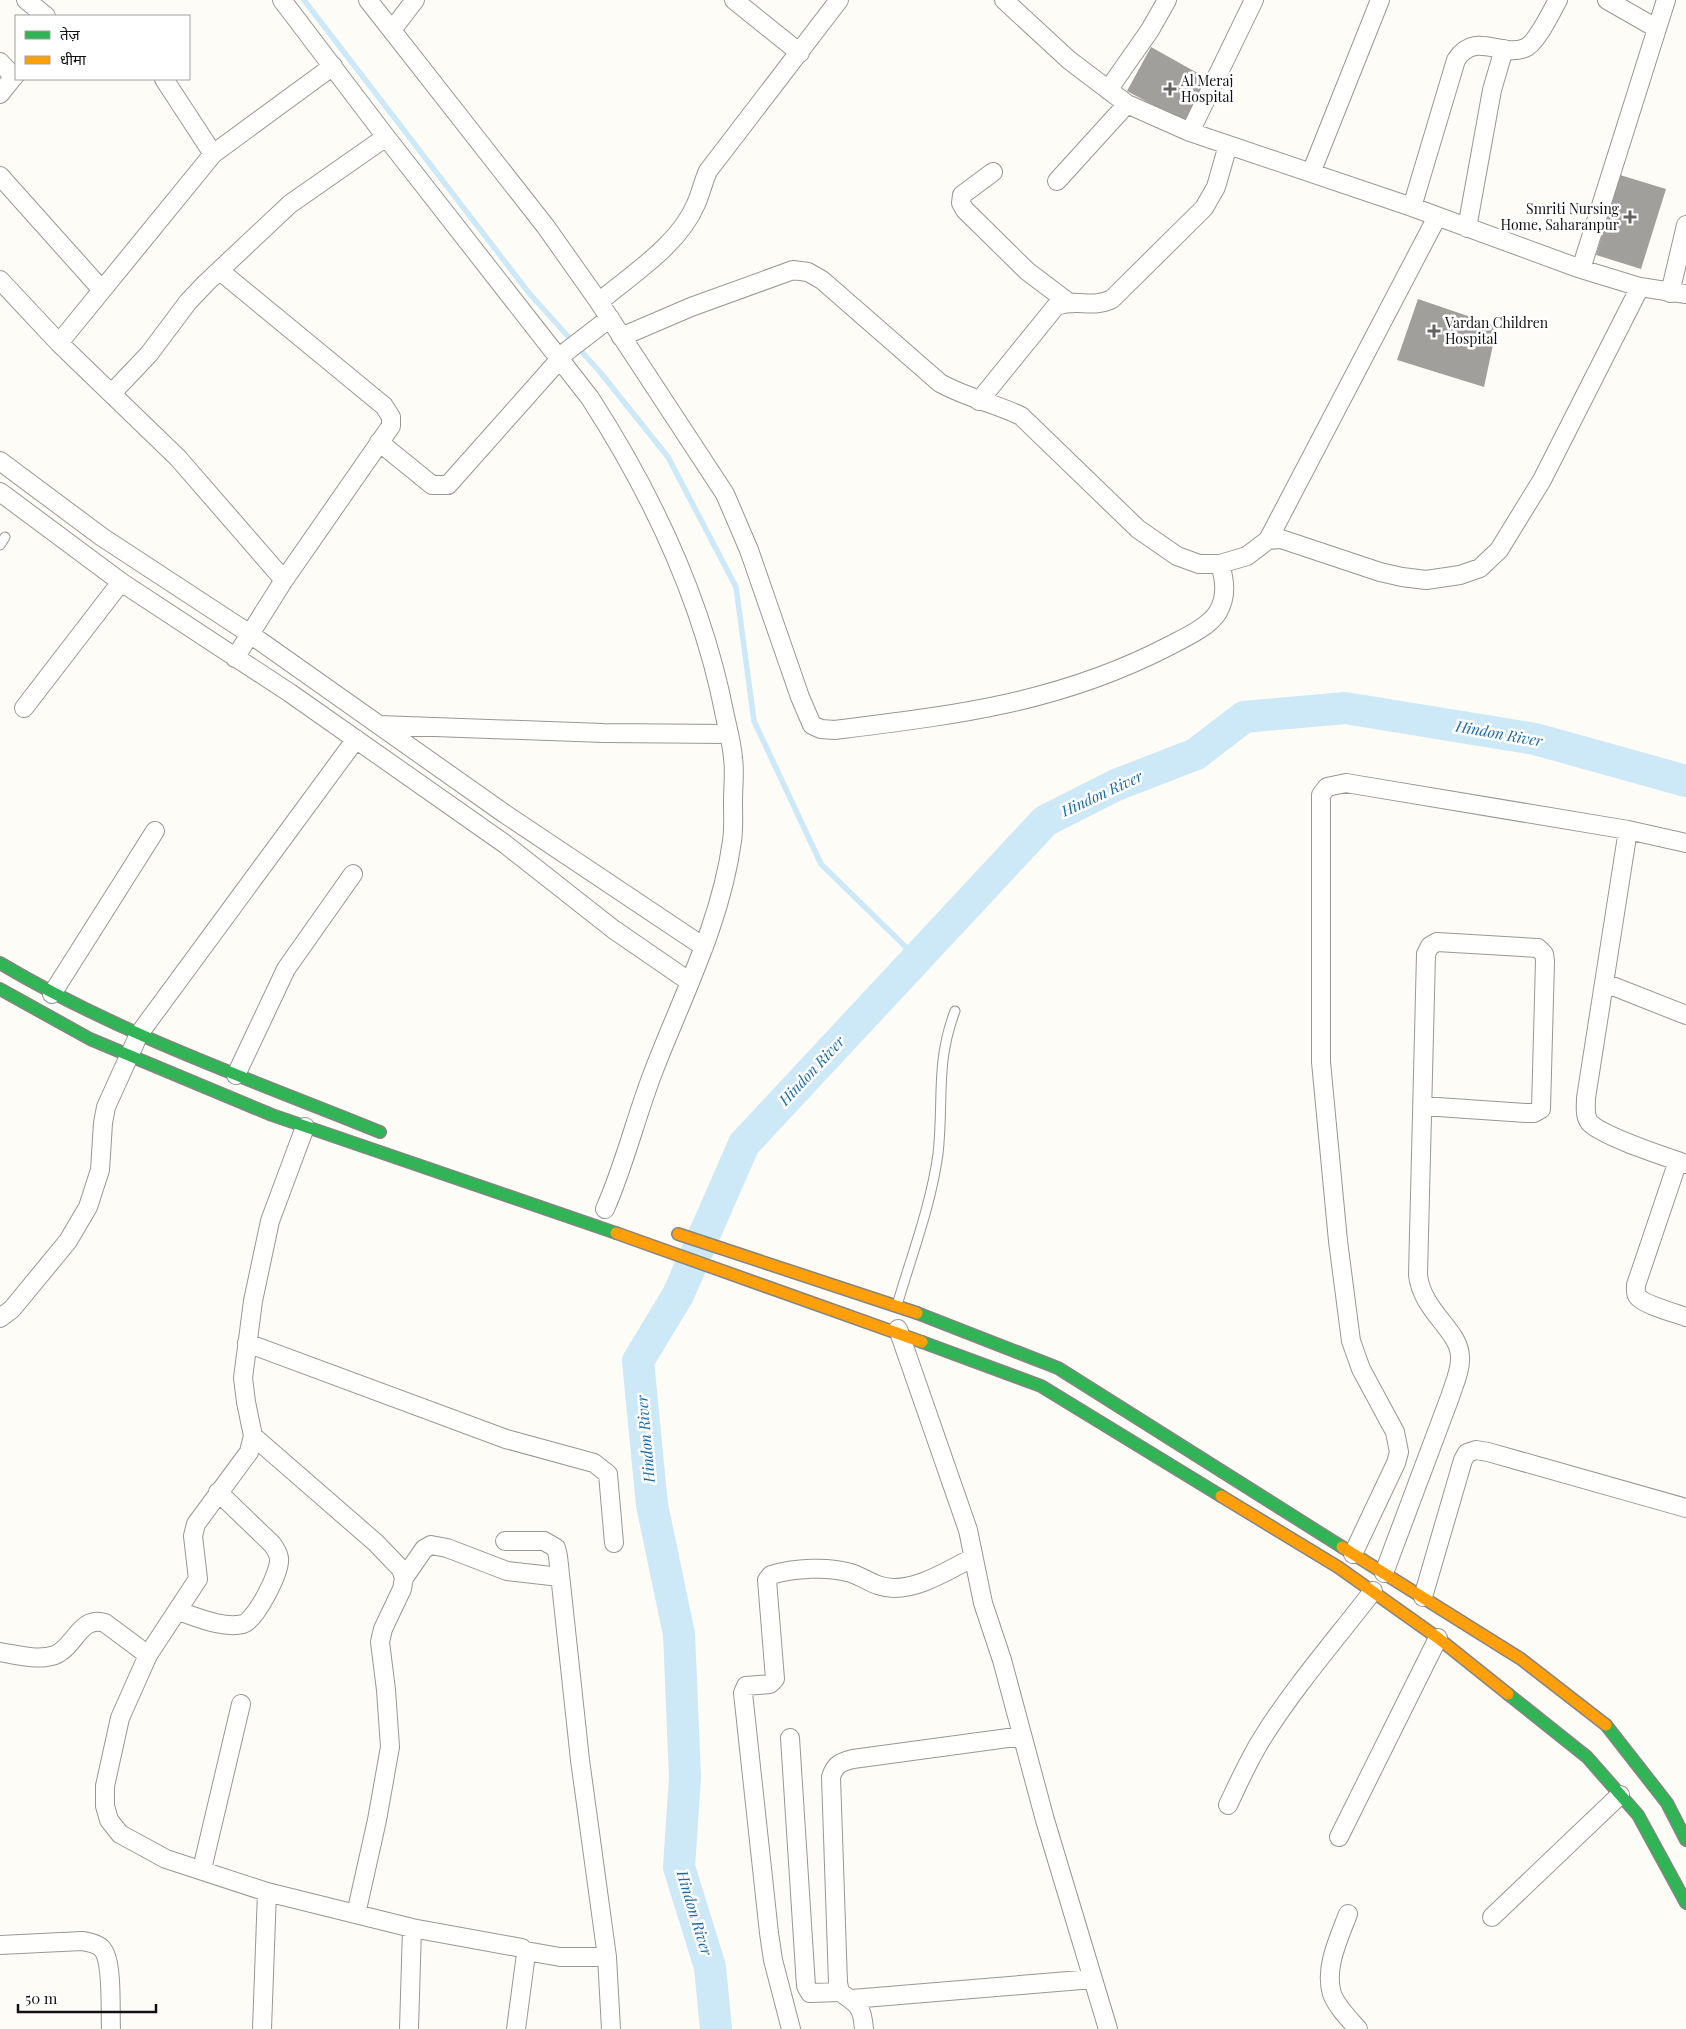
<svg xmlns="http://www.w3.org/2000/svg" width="1686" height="2029" font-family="'Playfair Display','Noto Sans Devanagari',serif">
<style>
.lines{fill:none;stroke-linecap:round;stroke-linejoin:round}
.stream{stroke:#cde8f7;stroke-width:5.5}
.river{stroke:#cde8f7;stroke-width:32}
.building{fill:#a19f9c}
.lane-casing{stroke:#979795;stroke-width:11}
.street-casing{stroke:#979795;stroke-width:20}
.fast-casing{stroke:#858482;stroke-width:14}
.slow-casing{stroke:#858482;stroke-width:14}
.lane{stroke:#fffffe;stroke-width:9}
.street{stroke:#fffffe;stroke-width:18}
.fast{stroke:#30b455;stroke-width:11}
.slow{stroke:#ff9f0a;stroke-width:11}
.poi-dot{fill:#646362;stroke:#fff;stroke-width:2}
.labels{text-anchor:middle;stroke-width:5;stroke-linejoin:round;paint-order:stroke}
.poi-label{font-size:14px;fill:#111;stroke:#fff;text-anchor:start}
.water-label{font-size:15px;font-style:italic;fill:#1768a6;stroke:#fff}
</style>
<rect width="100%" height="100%" fill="#fdfcf7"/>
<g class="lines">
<!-- stream -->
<path class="stream" d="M 304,0 L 529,293 L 600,372 L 668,457 L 736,587 L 754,721 L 821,864 L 917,958"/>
<!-- river -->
<path class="river" d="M 716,2029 L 710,1967 L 679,1867 L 685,1777 L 679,1634 L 652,1505 L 638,1361 L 678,1295 L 744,1144 L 1045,821 L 1116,785 L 1196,754 L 1244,717 L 1345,708 L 1535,739 L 1686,781"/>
</g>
<!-- building -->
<path class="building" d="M 1151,47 L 1210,80 L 1186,123 L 1127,91 Z
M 1620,175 L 1666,189 L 1641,269 L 1596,255 Z
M 1418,299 L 1497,326 L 1484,387 L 1397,360 Z"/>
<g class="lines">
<defs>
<path id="lane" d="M 0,545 L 5,537
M 898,1302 C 912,1254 931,1205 938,1154 C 944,1101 935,1064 955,1011"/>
<path id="street" d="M 26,0 L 46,16
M 282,0 L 386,137 L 590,398 C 652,494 703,602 725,716 C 728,730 732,744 733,758 C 735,772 733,787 733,802 C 733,814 734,828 732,841 C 721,922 683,995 654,1070 C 636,1116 625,1164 605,1209
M 368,0 L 546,227 L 599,302 L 725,494 L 749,550 L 800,697 L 812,725 L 821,729 L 835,730 C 955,715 1059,703 1169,646 C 1184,638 1209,627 1218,612 C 1227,596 1225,581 1220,564
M 734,0 L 800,53
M 1004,0 L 1069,60 L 1127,104 L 1190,132 L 1412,207 L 1581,269 L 1640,287 L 1686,294
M 1607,0 L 1656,28
M 392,30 L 415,0
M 0,62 L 14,77
M 164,79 L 213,154
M 1108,90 L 1150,30 L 1167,0
M 0,94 L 16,74
M 1190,132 L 1254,0
M 993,172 L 962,195 L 961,203 L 965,210 L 1027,271 L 1068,302
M 1311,173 L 1380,0
M 0,176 L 102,290
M 1057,181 L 1127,104
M 1412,207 L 1456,60 C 1475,30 1500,58 1525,48 C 1537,43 1551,12 1558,0
M 1467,228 L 1492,90 L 1504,49
M 1581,269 L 1666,0
M 0,280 L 59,343 L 178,458 L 284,580 L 391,426 L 391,417 L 384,406 L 220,271
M 1670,293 L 1686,225
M 599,302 C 632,274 679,245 696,204 C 701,193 703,182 708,171 L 839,0
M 621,337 L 691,307 L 793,270 L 808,272 L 822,280 L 940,383 C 967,398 994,403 1021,416 L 1138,529 L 1177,556 L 1199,564 L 1220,564 L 1247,556 L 1268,540 L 1281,539 L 1380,572 L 1402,577 L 1426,580 L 1460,575 L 1480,568 L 1499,550 L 1542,480 L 1640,287
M 59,343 L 213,154 L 333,66
M 112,393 L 149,354 L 188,302 L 206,283 L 290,204 L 386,137
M 979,401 L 1056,306 C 1078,298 1092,309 1112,299 L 1204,208 L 1216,187 L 1228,145
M 379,442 L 432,485 L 448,485 L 567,351 L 610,318
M 0,461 L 102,537 L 250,634 L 505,814 L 704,947
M 0,492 L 121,582 L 290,693 L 505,844 L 613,929 L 690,982
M 1268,540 L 1437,217
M 235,658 L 284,580
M 24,708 L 121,582
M 379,725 L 603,733 L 728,734
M 1628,830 L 1586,1098 C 1586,1107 1584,1118 1591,1124 C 1607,1138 1664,1156 1686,1164
M 1605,983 L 1686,1015
M 52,994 L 155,831
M 236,1075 L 286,969 L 353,874
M 305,1127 L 270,1221 L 253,1301 L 243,1378 L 246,1402 L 253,1436 L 249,1452 L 196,1524 L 193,1536 L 198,1579 L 148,1655 L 120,1718 L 105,1786 L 105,1806 L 109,1820 L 120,1834 L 166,1859 L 267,1892 L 412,1928 L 522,1948 L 526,1954 L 516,2029
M 1678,1161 L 1636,1285 C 1636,1289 1635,1294 1638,1297 C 1645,1305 1675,1313 1686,1317
M 0,1318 L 12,1309 L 68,1241 L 88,1207 L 100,1170 L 103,1123 L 106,1107 L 139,1034 L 356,739
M 898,1329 L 968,1530 L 983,1603 L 1002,1660 L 1045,1820 L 1108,2029
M 247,1343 L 506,1439 L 594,1463 L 608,1474 L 614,1543
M 253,1436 L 376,1543 L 401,1569 L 404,1578 L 402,1589 L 383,1629 L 380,1642 L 386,1690 L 390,1747 L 377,1820 L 356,1914
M 505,1541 L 544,1541 L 556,1548 L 558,1556 L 580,1760 L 607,1957 L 611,2029
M 1353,1554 L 1396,1463 L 1399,1452 L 1395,1432 L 1361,1369 L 1351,1341 L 1338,1241 L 1321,1062 L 1321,795 L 1327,787 L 1346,783 L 1628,830 L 1686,843
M 1384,1573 L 1450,1397 C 1454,1384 1461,1370 1460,1356 C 1459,1330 1422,1311 1418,1275 L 1426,954 L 1430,946 L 1437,942 L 1538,948 L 1544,954 L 1545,961 L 1541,1109 L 1534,1113 L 1526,1113 L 1423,1106
M 404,1578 L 424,1549 L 431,1545 L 447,1548 L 507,1571 L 560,1577
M 1423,1597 L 1463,1460 L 1467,1453 L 1476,1450 L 1488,1452 L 1686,1508
M 178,1611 C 197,1617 223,1629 243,1624 C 256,1620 281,1571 279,1558 C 278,1552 275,1548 272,1544 L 218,1492
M 0,1652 C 17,1655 38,1661 55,1655 C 75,1647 80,1615 105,1623 L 148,1655
M 790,1738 L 806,1986 L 810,1993 L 840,1992
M 1228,1805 C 1239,1782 1249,1759 1263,1737 C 1295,1686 1336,1639 1373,1591
M 1339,1837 L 1438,1638
M 202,1869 L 241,1704
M 1348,1914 C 1339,1938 1324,1968 1332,1994 C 1337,2007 1349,2019 1358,2029
M 1492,1917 L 1620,1795
M 0,1945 L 82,1941 C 89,1942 99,1944 103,1950 C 113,1963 110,2012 111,2029
M 526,1951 L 560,1957 L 607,1957
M 852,1999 L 1093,1979
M 262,2029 L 267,1892
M 409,2029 L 412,1928
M 791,2029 L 773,1960 L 769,1933 L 743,1693 L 746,1686 L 770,1684 L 775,1679 L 767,1580 L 771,1575 C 794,1568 828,1566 851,1573 C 866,1578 876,1588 894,1588 C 922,1588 949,1569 973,1558
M 864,2029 C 862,2005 858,2005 840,1992 L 838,1983 L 831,1777 C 835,1764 841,1762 853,1759 L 1022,1736"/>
<path id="fast" d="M 0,963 C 119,1034 252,1080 380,1132
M 0,989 L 90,1039 L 272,1115 L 616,1233
M 917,1313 L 1058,1368 L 1342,1547
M 922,1342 L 1041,1386 L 1221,1496
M 1508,1694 L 1587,1757 L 1638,1815 L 1686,1903
M 1606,1725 L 1667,1803 L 1686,1840"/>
<path id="slow" d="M 616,1233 L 922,1342
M 678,1234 L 917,1313
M 1221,1496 L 1338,1567 L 1438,1638 L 1508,1694
M 1342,1547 L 1521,1659 L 1606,1725"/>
</defs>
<!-- lane casing -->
<use href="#lane" class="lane-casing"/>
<!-- street casing -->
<use href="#street" class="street-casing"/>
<!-- fast casing -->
<use href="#fast" class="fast-casing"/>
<!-- slow casing -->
<use href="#slow" class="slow-casing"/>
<!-- lane -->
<use href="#lane" class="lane"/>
<!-- street -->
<use href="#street" class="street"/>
<!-- fast -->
<use href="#fast" class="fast"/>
<!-- slow -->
<use href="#slow" class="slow"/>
</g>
<!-- markers -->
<g class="poi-dot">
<path d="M1167.5 81.5h5v5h5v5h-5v5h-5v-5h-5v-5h5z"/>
<path d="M1627.5 209.5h5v5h5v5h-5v5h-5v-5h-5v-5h5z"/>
<path d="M1431.5 323.5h5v5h5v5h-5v5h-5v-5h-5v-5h5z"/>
</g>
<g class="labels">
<!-- poi labels -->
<g class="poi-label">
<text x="1181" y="86">Al Meraj<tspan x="1181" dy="16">Hospital</tspan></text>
<text x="1619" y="214" text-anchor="end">Smriti Nursing<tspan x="1619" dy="16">Home, Saharanpur</tspan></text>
<text x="1445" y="328">Vardan Children<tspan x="1445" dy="16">Hospital</tspan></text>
</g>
<!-- water labels -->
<g class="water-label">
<text transform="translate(1499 734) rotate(10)" y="5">Hindon River</text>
<text transform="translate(1102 794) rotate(-25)" y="5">Hindon River</text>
<text transform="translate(812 1071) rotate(-47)" y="5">Hindon River</text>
<text transform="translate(646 1439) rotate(-95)" y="5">Hindon River</text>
<text transform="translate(694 1913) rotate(73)" y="5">Hindon River</text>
</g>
</g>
<!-- legend -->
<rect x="15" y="15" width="175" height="65" fill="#ffffff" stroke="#a0a0a0"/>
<rect x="25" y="31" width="25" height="8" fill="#30b455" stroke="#a0a0a0"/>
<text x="60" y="40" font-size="15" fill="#111111">तेज़</text>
<rect x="25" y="56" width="25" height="8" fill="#ff9f0a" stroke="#a0a0a0"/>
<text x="60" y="65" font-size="15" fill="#111111">धीमा</text>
<!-- scale -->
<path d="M18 2004v8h138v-8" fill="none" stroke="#111111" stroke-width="2.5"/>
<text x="25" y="2004" font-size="15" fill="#111111" stroke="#ffffff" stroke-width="4" paint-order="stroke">50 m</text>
</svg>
